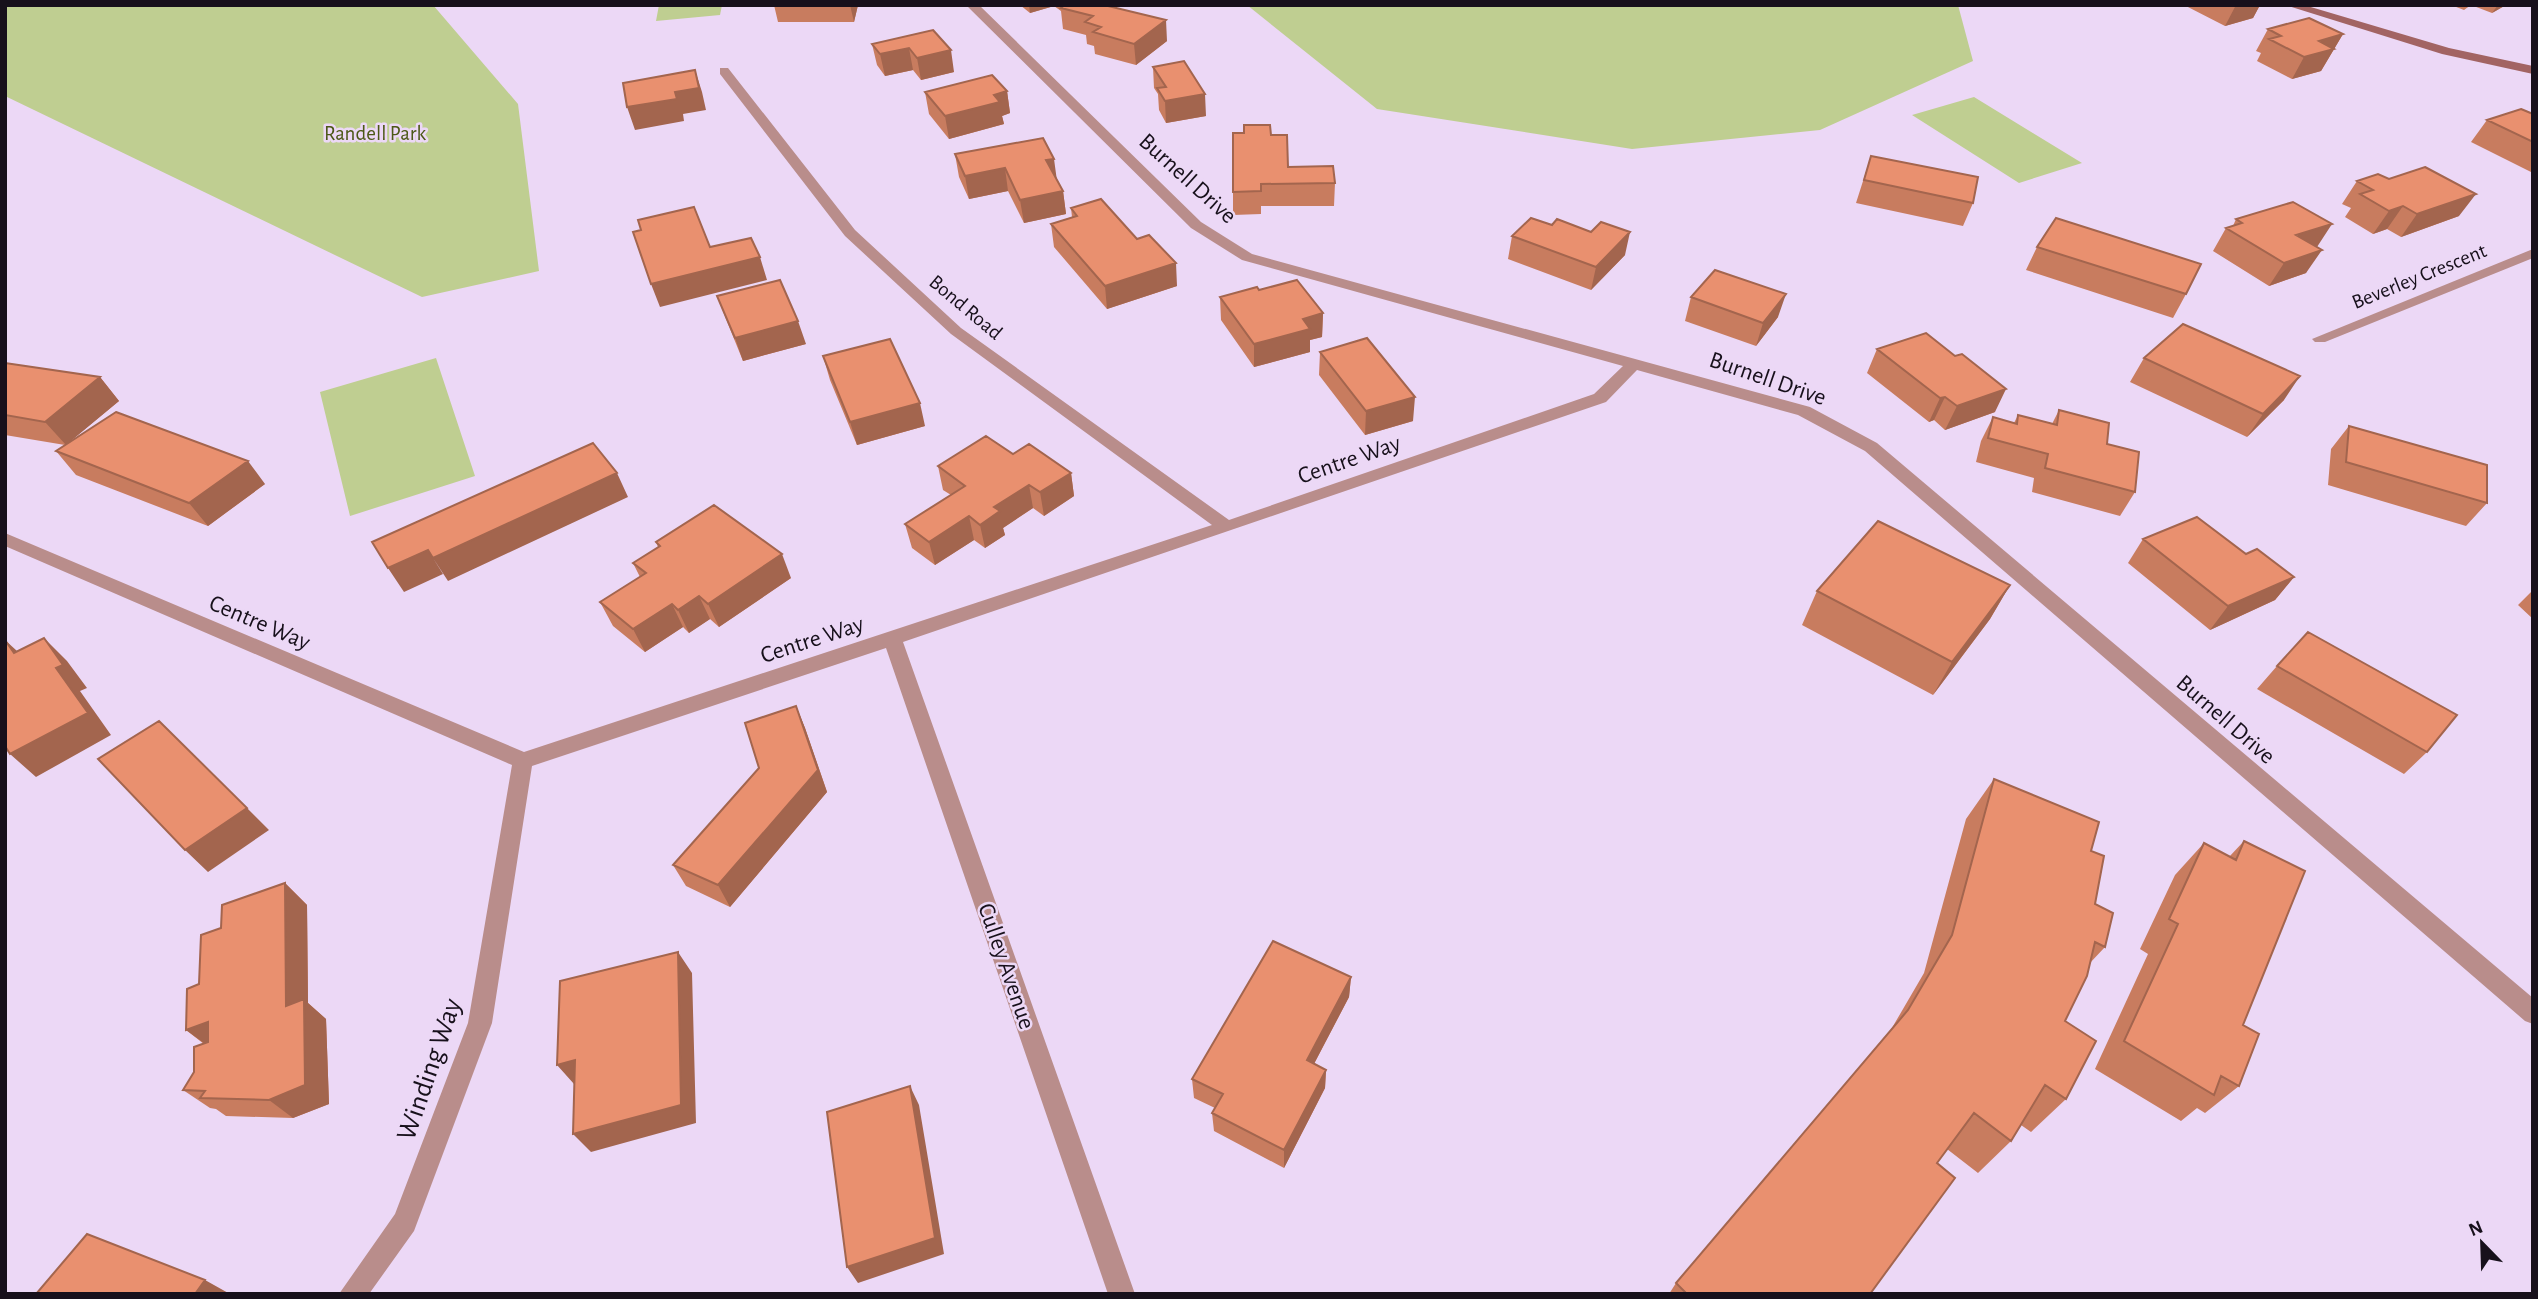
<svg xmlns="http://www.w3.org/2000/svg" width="2538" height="1299" font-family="'Alegreya Sans',sans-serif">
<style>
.green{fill:#bfce91}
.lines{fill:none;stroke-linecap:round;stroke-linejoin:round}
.minor{fill:#b98d8b;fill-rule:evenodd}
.secondary{fill:#a26463;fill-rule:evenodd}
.wall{fill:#c87c5f}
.shaded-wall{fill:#a3654e}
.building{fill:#e9906f;stroke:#a3654e;stroke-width:2}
.labels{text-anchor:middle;stroke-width:5;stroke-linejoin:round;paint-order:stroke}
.far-park-label{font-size:21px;fill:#4c5817;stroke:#ecd8f6}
.far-street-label{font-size:21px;fill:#17101b;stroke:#ecd8f6}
.street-label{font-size:24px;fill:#17101b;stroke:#ecd8f6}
.near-street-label{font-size:28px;fill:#17101b;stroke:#ecd8f6}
</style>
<rect width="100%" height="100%" fill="#ecd8f6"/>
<!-- green -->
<path class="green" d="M 5,5 L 433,5 L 518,104 L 539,271 L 422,297 L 5,96 Z
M 659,5 L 722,5 L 720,15 L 656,21 Z
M 1247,5 L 1958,5 L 1973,61 L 1820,130 L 1632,149 L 1377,109 Z
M 1974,97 L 2082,163 L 2019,183 L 1912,115 Z
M 436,358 L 475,476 L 350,516 L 320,392 Z"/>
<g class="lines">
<!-- minor -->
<path class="minor" d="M 966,5 L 979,5 L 1201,222 L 1252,254 L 1810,407 L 1877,443 L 2533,998 L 2533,1024 L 2525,1021 L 1865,451 L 1798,415 L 1637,370 L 1606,402 L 903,642 L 1135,1294 L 1108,1294 L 886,648 L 532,766 L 492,1023 L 414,1231 L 369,1294 L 339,1294 L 395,1214 L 468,1023 L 512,765 L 5,546 L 5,533 L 524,752 L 1212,525 L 951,334 L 845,236 L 720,74 L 720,68 L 728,68 L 855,230 L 961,328 L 1229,520 L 1594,394 L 1623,366 L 1242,260 L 1191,228 Z
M 2533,249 L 2533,258 L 2325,342 L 2315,342 L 2312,339 Z"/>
<!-- secondary -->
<path class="secondary" d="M 2285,5 L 2304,5 L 2449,48 L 2533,66 L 2533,74 L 2442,54 Z"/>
</g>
<!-- wall -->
<path class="wall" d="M 774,5 L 858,5 L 854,22 L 778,22 Z
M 1020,5 L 1104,5 L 1167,41 L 1136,65 L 1095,54 L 1094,46 L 1087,44 L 1086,35 L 1063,29 L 1061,11 L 1054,6 L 1030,13 Z
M 2184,5 L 2260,5 L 2253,18 L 2225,26 Z
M 2451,5 L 2506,5 L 2492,13 L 2471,5 L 2464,10 Z
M 2268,29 L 2343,34 L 2321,71 L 2292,79 L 2257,61 L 2261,53 L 2256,51 Z
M 933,30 L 954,72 L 921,80 L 913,70 L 885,76 L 877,65 L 872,44 Z
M 1153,67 L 1206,116 L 1166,123 L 1159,110 L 1158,94 L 1154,88 Z
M 1007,91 L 1010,113 L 1002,116 L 1004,124 L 949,139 L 929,114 L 925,92 Z
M 2533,114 L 2533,173 L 2471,142 L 2487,120 Z
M 1271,135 L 1288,167 L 1335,183 L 1334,206 L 1261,206 L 1261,214 L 1233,215 L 1233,192 Z
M 955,154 L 1057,180 L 1063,191 L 1066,214 L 1024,223 L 1008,191 L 969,199 L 959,177 Z
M 1871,156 L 1973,203 L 1963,226 L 1856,203 Z
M 2357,181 L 2459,216 L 2401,237 L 2387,229 L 2373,234 L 2345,217 L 2351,208 L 2342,204 Z
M 1071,208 L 1137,239 L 1177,286 L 1107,309 L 1054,247 L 1051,224 L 1072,217 Z
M 2236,219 L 2316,247 L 2306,273 L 2269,286 L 2213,251 L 2226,228 L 2233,226 Z
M 1512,236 L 1625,255 L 1591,290 L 1508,259 Z
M 2037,247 L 2186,294 L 2173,318 L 2026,270 Z
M 1259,290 L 1323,313 L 1322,337 L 1310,340 L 1310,352 L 1254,367 L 1221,320 L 1220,297 Z
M 717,296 L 806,344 L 743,361 L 726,319 Z
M 1691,297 L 1778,317 L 1756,346 L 1685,321 Z
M 1877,349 L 1995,412 L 1945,430 L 1934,420 L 1929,422 L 1867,373 Z
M 1320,352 L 1413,421 L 1365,435 L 1319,375 Z
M 823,356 L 925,426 L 857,445 L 830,380 Z
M 2144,358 L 2284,400 L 2247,437 L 2130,382 Z
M 5,363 L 100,377 L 119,401 L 68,443 L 265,484 L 208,526 L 76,475 L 56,451 L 65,445 L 5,435 Z
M 2059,410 L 2107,444 L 2135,492 L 2120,516 L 2032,492 L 2034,478 L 1976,462 L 1981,441 L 1993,417 L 2014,423 L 2018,415 L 2052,424 Z
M 2349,426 L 2487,503 L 2466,526 L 2328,485 L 2331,449 Z
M 1013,454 L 1071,473 L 1074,496 L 1044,516 L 1033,508 L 1003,528 L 1005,535 L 985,548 L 974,540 L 935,565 L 912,548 L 905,524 L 951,495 L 943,490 L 938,466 Z
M 2143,539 L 2246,554 L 2294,577 L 2275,600 L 2210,630 L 2128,563 Z
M 656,542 L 791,578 L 719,627 L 710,619 L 689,633 L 683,627 L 645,652 L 613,626 L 600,602 L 640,577 L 633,563 L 658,547 Z
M 2010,585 L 1990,619 L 1933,695 L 1802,625 L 1817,591 Z
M 2533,590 L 2533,619 L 2518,605 Z
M 2277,666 L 2427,752 L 2404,774 L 2257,689 Z
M 796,706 L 805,728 L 827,792 L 730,907 L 686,886 L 673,865 L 759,768 Z
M 1994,779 L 2091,851 L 2095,904 L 2105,947 L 2089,964 L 2065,1021 L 2066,1099 L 2031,1132 L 2021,1125 L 2011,1141 L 1978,1173 L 1947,1149 L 1937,1163 L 1870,1294 L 1669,1294 L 1676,1283 L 1889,1033 L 1924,973 L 1966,819 Z
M 2244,841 L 2243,1025 L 2239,1086 L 2205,1113 L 2197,1108 L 2181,1121 L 2095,1069 L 2148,954 L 2140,949 L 2175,875 L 2204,843 L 2229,857 Z
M 285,883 L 307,905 L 308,1003 L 326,1019 L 329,1104 L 293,1118 L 226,1116 L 216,1109 L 210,1108 L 183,1090 L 194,1072 L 204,1044 L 186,1030 L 199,984 L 221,928 Z
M 1351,977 L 1349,997 L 1314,1064 L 1326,1070 L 1325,1088 L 1284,1168 L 1214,1131 L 1212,1113 L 1215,1108 L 1194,1098 L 1192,1079 Z"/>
<!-- shaded-wall -->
<path class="shaded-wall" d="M 850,5 L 858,5 L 854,22 Z
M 1029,5 L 1054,5 L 1054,6 L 1030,13 Z
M 2236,5 L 2260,5 L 2253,18 L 2225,26 Z
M 2498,5 L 2506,5 L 2492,13 Z
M 1166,20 L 1167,41 L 1136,65 L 1134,44 Z
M 2343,34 L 2321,71 L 2292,79 L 2304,57 L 2319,41 Z
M 909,48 L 913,70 L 885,76 L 880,54 Z
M 951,50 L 954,72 L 921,80 L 917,58 Z
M 695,70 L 702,92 L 706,110 L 683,114 L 684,121 L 635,130 L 627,107 L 675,92 Z
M 1007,91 L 1010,113 L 1002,116 L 1004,124 L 949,139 L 945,116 L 994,95 Z
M 1205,94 L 1206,116 L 1166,123 L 1165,101 Z
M 1054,159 L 1057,181 L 1046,160 Z
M 1005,168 L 1008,191 L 969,199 L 965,176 Z
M 1063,191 L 1066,214 L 1024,223 L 1020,200 Z
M 2476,194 L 2459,216 L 2401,237 L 2417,214 Z
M 2403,206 L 2387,229 L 2373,234 L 2389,211 Z
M 2332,224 L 2317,247 L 2296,235 Z
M 1630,232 L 1625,255 L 1591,290 L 1596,267 Z
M 2322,250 L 2306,273 L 2269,286 L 2284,263 Z
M 760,257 L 767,280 L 660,307 L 651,284 Z
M 1176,263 L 1177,286 L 1107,309 L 1105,286 Z
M 1786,294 L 1778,317 L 1756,346 L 1763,323 Z
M 1323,313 L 1322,337 L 1310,340 L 1310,352 L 1254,367 L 1254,344 L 1303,319 Z
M 798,321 L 806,344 L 743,361 L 735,338 Z
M 2300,376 L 2284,400 L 2247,437 L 2263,414 Z
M 100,377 L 119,401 L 66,445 L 45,422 Z
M 2006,389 L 1995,412 L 1945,430 L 1957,406 Z
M 1415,397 L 1413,421 L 1365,435 L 1366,411 Z
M 1945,397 L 1934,420 L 1929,422 L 1940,398 Z
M 920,403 L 925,426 L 857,445 L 850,422 Z
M 248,461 L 265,484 L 208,526 L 189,503 Z
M 617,473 L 628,497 L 448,581 L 433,558 Z
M 1071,473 L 1074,496 L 1044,516 L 1040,492 Z
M 1029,485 L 1033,508 L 1003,528 L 1005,535 L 985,548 L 980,525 L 994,507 Z
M 969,516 L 974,540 L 935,565 L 929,542 Z
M 428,550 L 443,574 L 404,592 L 388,568 Z
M 782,554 L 791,578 L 719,627 L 708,604 Z
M 2294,577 L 2275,600 L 2210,630 L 2228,606 Z
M 2010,585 L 1990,619 L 1933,695 L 1952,662 Z
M 699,596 L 710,619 L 689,633 L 678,610 Z
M 672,604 L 683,627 L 645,652 L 633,629 Z
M 44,638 L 67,661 L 87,688 L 80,691 L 111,735 L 36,777 L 10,754 L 56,668 Z
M 5,640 L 29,662 L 14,653 Z
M 796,706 L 805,728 L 827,792 L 730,907 L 718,885 Z
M 247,808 L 269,830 L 208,872 L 185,850 Z
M 285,883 L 307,905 L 308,1003 L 326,1019 L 329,1104 L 293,1118 L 269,1100 L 286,1006 Z
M 678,952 L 692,973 L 696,1123 L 591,1152 L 573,1134 Z
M 1351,977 L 1349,997 L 1306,1079 L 1307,1060 Z
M 208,1022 L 212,1049 L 186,1030 Z
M 575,1060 L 592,1079 L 574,1084 L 557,1065 Z
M 1326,1070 L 1325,1088 L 1284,1168 L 1284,1150 Z
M 910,1086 L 919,1105 L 944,1254 L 858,1283 L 847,1267 Z
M 205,1280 L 230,1294 L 195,1294 Z"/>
<!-- building -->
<path class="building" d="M 1065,5 L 1104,5 L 1166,20 L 1134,44 L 1093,32 L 1101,27 L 1085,22 L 1093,16 L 1061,8 Z
M 2309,18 L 2343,34 L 2319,41 L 2334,49 L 2304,57 L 2269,39 L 2281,36 L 2268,29 Z
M 933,30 L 951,50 L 917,58 L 909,48 L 880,54 L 872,44 Z
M 1184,61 L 1205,94 L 1165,101 L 1157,88 L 1166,87 L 1153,67 Z
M 695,70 L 699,88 L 675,92 L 677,99 L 627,107 L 623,83 Z
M 992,75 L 1007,91 L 994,95 L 1000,102 L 945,116 L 925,92 Z
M 2521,109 L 2533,114 L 2533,142 L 2487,120 Z
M 1244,125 L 1270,125 L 1271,135 L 1287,135 L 1288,167 L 1333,166 L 1335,183 L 1261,184 L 1261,191 L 1233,192 L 1233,133 L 1244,133 Z
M 1043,138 L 1054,159 L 1046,160 L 1063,191 L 1020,200 L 1005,168 L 965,176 L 955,154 Z
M 1871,156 L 1978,177 L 1973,203 L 1864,180 Z
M 2425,167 L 2476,194 L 2417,214 L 2403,206 L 2389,211 L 2360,194 L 2373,190 L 2357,181 L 2378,174 L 2389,179 Z
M 1101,199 L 1137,239 L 1149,235 L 1176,263 L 1105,286 L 1051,224 L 1077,216 L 1071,208 Z
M 2293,202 L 2332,224 L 2296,235 L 2322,250 L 2284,263 L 2226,228 L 2242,223 L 2236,219 Z
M 694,207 L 710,247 L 751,238 L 760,257 L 651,284 L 633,232 L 641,230 L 638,220 Z
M 1531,218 L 1552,225 L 1557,219 L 1591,232 L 1601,222 L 1630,232 L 1596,267 L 1512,236 Z
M 2056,218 L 2201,264 L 2186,294 L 2037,247 Z
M 1715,270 L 1786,294 L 1763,323 L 1691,297 Z
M 780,280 L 798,321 L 735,338 L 717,296 Z
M 1297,280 L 1323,313 L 1303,319 L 1310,329 L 1254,344 L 1220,297 L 1257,287 L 1259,290 Z
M 2183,324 L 2300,376 L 2263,414 L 2144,358 Z
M 1926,333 L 1955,356 L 1962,354 L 2006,389 L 1957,406 L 1945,397 L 1940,398 L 1877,349 Z
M 1367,338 L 1415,397 L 1366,411 L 1320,352 Z
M 890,339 L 920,403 L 850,422 L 823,356 Z
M 5,363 L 100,377 L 45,422 L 5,415 Z
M 2059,410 L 2109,423 L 2107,444 L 2139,452 L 2135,492 L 2045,468 L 2048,454 L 1988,438 L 1993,417 L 2017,424 L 2018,415 L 2057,425 Z
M 116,412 L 248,461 L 189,503 L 56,451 Z
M 2349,426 L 2487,465 L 2487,503 L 2346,462 Z
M 986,436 L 1013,454 L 1029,444 L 1071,473 L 1040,492 L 1029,485 L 994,507 L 1000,511 L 980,525 L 969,516 L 929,542 L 905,524 L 965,486 L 938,466 Z
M 593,443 L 617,473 L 433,558 L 428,550 L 388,568 L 372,542 Z
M 714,505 L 782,554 L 708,604 L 699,596 L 678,610 L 672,604 L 633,629 L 600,602 L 646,573 L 633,563 L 660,546 L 656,542 Z
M 2197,517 L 2246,554 L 2257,549 L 2294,577 L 2228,606 L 2143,539 Z
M 1878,521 L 2010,585 L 1952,662 L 1817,591 Z
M 2308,632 L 2457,715 L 2427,752 L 2277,666 Z
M 44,638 L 63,665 L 56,668 L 88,713 L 10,754 L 5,746 L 5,640 L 14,653 Z
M 796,706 L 818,770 L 718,885 L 673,865 L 759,768 L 745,723 Z
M 159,721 L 247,808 L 185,850 L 98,759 Z
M 1994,779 L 2099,822 L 2091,851 L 2104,856 L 2095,904 L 2113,913 L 2105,947 L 2095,942 L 2087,976 L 2065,1021 L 2096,1041 L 2066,1099 L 2045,1085 L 2011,1141 L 1974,1113 L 1937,1163 L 1955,1178 L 1870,1294 L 1687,1294 L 1676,1283 L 1908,1010 L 1952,935 Z
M 2244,841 L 2305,871 L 2243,1025 L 2259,1034 L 2239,1086 L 2221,1076 L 2214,1095 L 2124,1041 L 2178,924 L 2169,919 L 2204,843 L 2236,860 Z
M 285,883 L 286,1006 L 304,999 L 305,1085 L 269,1100 L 200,1098 L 205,1091 L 183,1090 L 194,1072 L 194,1047 L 208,1042 L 208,1022 L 186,1030 L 187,989 L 199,984 L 201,935 L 221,928 L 222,905 Z
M 1273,941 L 1351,977 L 1307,1060 L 1326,1070 L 1284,1150 L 1212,1113 L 1223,1094 L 1192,1079 Z
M 678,952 L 681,1105 L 573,1134 L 575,1060 L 557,1065 L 560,981 Z
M 910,1086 L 935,1238 L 847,1267 L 827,1112 Z
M 87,1234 L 205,1280 L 195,1294 L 36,1294 Z"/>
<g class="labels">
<!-- far-park labels -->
<g class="far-park-label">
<text x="375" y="140">Randell Park</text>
</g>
<!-- far-street labels -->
<g class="far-street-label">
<text transform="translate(2419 276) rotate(-22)" y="7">Beverley Crescent</text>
<text transform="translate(966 307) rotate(40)" y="7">Bond Road</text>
</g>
<!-- street labels -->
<g class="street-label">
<text transform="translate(1188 178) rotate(42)" y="8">Burnell Drive</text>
<text transform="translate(1768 378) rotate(19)" y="8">Burnell Drive</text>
<text transform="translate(1349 459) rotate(-19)" y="8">Centre Way</text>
<text transform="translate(260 622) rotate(23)" y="8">Centre Way</text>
<text transform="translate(812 639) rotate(-18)" y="8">Centre Way</text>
<text transform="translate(2226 719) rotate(41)" y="8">Burnell Drive</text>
<text transform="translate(1007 966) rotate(71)" y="8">Culley Avenue</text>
</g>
<!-- near-street labels -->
<g class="near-street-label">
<text transform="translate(428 1069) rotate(-71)" y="10">Winding Way</text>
</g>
</g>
<!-- border -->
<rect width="2538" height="1299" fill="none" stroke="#17101b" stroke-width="14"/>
<!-- north arrow -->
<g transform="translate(2482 1243) rotate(337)" stroke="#ecd8f6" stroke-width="5" paint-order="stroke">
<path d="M0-5L12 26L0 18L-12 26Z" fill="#17101b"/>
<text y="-10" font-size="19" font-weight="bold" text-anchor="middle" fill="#17101b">N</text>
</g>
</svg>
